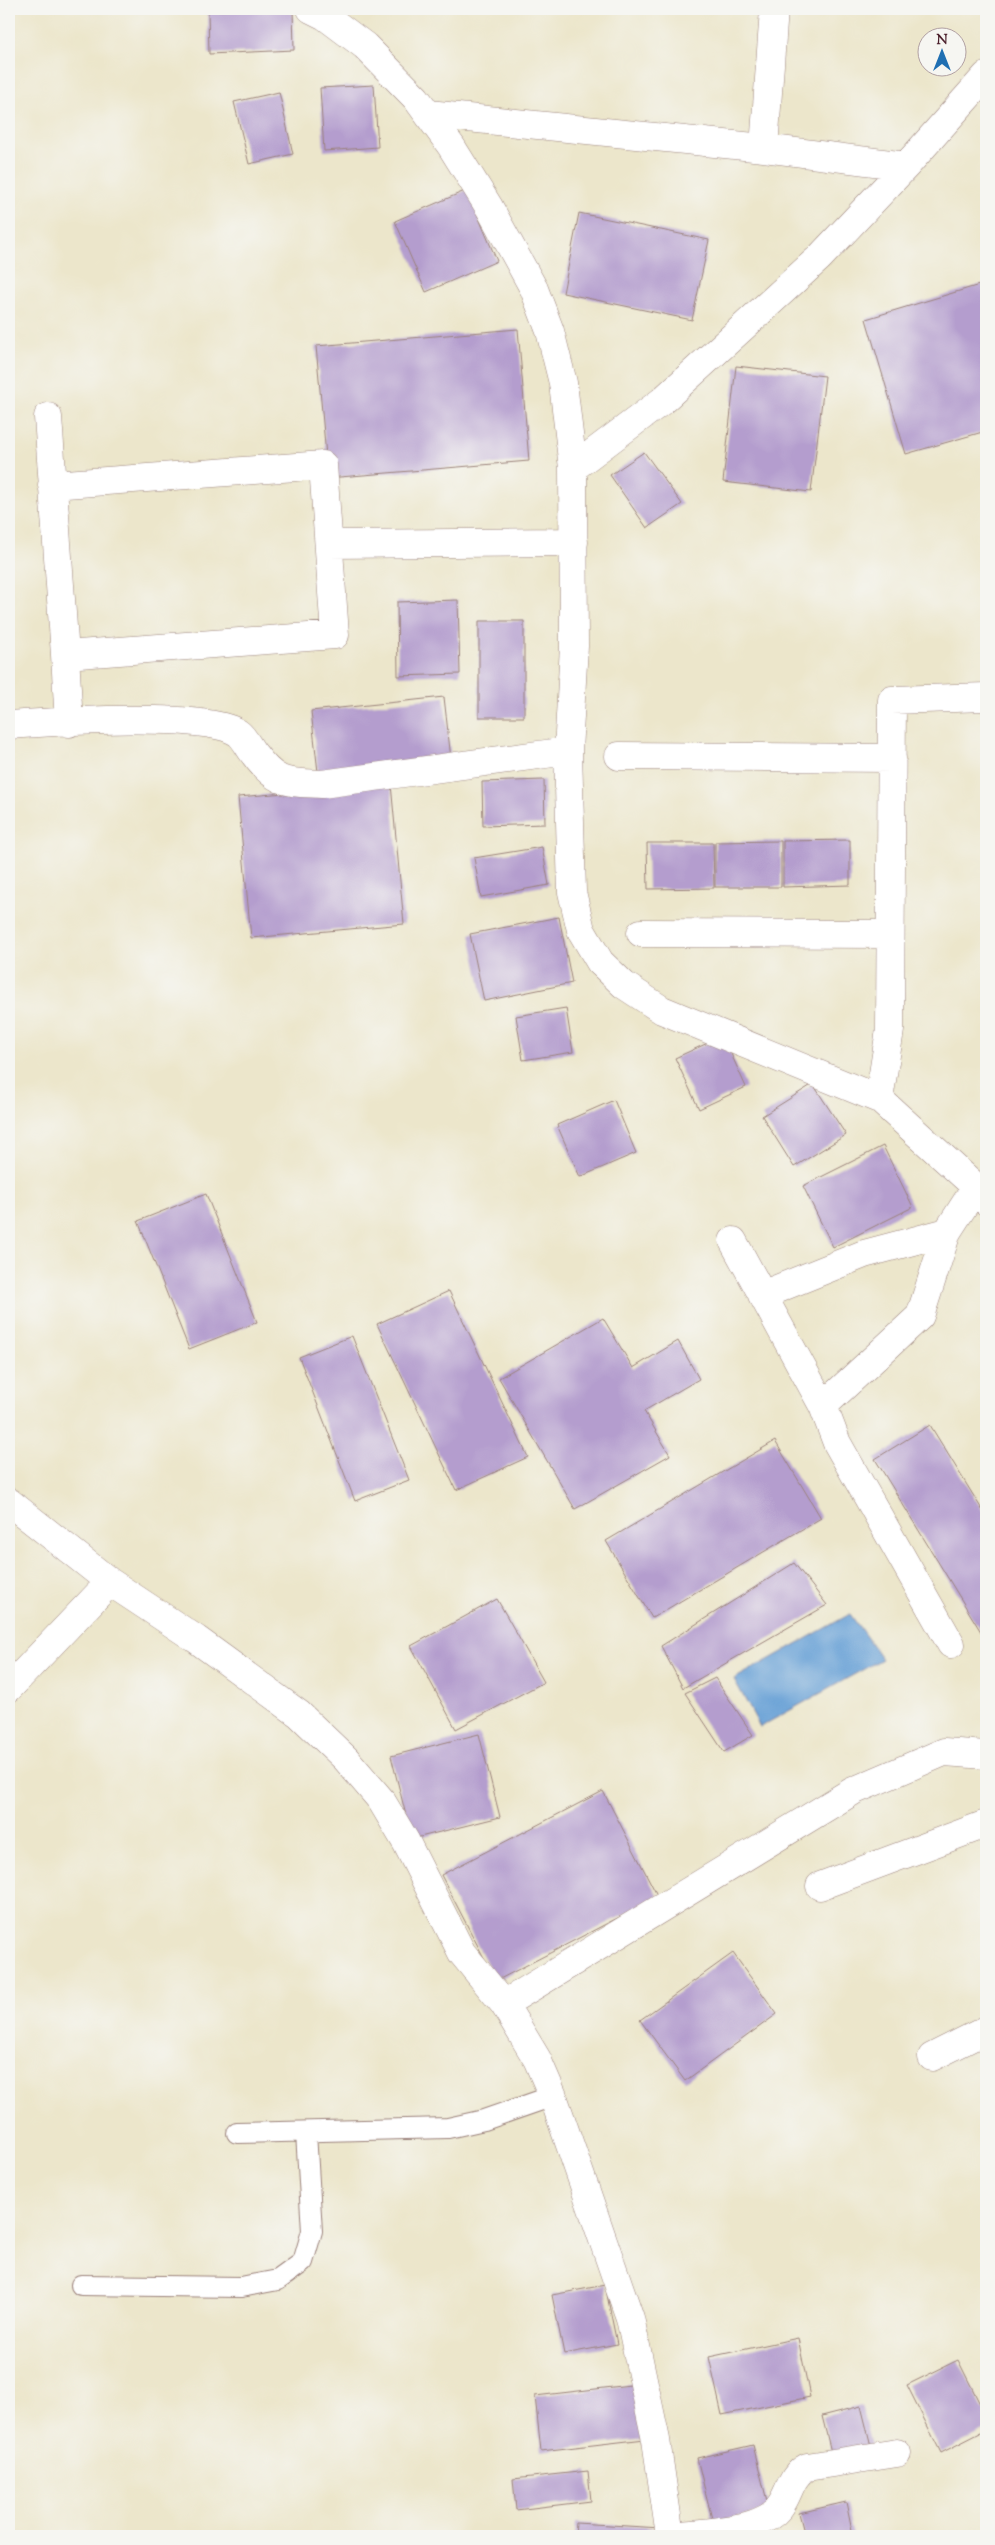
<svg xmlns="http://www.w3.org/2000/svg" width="995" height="2545" font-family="'Sorts Mill Goudy',serif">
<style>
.water{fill:#659fd5;stroke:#585f80}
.building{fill:#b49dce}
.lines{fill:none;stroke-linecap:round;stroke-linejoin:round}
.service-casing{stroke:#9b827b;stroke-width:22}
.minor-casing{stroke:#9b827b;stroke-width:29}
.service{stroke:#fff;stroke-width:20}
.minor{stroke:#fff;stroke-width:28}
</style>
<rect width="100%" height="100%" fill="#f6f6f2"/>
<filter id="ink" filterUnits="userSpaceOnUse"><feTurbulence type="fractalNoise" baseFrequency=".02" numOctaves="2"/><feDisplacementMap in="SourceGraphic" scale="10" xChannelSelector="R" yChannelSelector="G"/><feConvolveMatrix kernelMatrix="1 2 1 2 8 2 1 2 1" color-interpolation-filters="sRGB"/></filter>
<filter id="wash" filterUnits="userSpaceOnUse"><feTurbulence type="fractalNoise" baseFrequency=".0096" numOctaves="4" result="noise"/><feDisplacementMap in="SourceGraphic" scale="20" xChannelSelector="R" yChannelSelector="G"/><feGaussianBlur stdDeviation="1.12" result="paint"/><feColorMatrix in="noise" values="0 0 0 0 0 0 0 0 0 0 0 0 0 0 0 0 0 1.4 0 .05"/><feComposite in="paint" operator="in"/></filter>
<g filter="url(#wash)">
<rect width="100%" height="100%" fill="#ece6cb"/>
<!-- water -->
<path class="water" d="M 850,1614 L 882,1659 L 760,1727 L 734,1679 Z"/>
<g id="blocks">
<!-- building -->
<path class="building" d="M 293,9 L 294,50 L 209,54 L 208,11 Z
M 374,85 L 378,147 L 324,151 L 320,88 Z
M 279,92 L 293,154 L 249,164 L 234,102 Z
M 467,190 L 497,261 L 426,292 L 395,221 Z
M 579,213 L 709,240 L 692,320 L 563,293 Z
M 986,283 L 986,431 L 906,454 L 866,319 Z
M 518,329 L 529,461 L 328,478 L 316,346 Z
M 736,366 L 825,376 L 811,492 L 723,482 Z
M 644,452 L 682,504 L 647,528 L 610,475 Z
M 458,600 L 460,674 L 398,676 L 397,602 Z
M 479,621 L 524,621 L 524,717 L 479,717 Z
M 444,697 L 451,759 L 318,772 L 311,711 Z
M 544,780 L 545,824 L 483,826 L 482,782 Z
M 391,784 L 404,924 L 251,938 L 238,797 Z
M 850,840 L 850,885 L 783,887 L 783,841 Z
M 781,841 L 781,887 L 715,887 L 715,842 Z
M 647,843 L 713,843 L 714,888 L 648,889 Z
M 542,847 L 549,885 L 481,897 L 474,858 Z
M 559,917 L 572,983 L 484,1001 L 470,934 Z
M 566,1008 L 573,1052 L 523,1060 L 516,1016 Z
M 723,1036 L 746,1087 L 699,1109 L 675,1058 Z
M 813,1084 L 846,1135 L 794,1167 L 762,1116 Z
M 614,1100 L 636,1153 L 580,1177 L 557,1125 Z
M 883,1146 L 913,1207 L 833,1247 L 803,1186 Z
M 206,1194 L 257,1322 L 189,1349 L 138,1221 Z
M 449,1291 L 528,1457 L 456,1490 L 377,1324 Z
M 603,1318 L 633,1368 L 678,1341 L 699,1379 L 644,1411 L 670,1455 L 575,1509 L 499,1378 Z
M 352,1336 L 409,1480 L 355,1501 L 299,1357 Z
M 930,1425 L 986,1516 L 986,1640 L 875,1459 Z
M 775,1441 L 821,1518 L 652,1618 L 606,1541 Z
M 794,1563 L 827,1605 L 683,1688 L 661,1646 Z
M 497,1599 L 544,1682 L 456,1729 L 411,1646 Z
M 715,1678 L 753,1735 L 724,1752 L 685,1693 Z
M 479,1734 L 500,1817 L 412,1839 L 391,1756 Z
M 603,1791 L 658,1897 L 496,1981 L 441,1875 Z
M 733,1953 L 777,2014 L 685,2081 L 640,2020 Z
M 605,2285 L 617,2344 L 564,2354 L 552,2295 Z
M 798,2338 L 810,2397 L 722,2415 L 709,2357 Z
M 958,2360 L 986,2416 L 986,2430 L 941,2453 L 907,2385 Z
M 639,2384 L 645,2439 L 541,2451 L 535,2396 Z
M 861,2406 L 872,2450 L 833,2460 L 822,2416 Z
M 753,2445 L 769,2509 L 713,2523 L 697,2458 Z
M 588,2471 L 591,2501 L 516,2510 L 513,2479 Z
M 846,2502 L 853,2536 L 805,2536 L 799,2513 Z
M 576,2523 L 661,2528 L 660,2536 L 575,2536 Z"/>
</g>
</g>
<g filter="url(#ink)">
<use href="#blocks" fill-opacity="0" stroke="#9b827b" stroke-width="1"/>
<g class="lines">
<defs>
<path id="service" d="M 237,2133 L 448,2128 L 484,2120 L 553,2096
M 81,2285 L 241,2287 L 278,2280 L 303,2262 L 312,2231 L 306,2133"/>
<path id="minor" d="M 311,9 L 325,16 L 365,46 L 416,98 L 451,146 L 489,207 L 534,289 L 550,331 L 563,383 L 573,468 L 574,646 L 568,751 L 572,892 L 581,930 L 600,962 L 624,985 L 662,1010 L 879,1099 L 976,1187 L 986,1201
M 428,114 L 764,148 L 906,166
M 764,148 L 774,9
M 48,417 L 65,655 L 335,635 L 323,465 L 52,485
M 573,468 L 662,401 L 819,258 L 906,166 L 986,76
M 329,544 L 574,542
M 65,655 L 69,723
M 9,725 C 51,722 208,711 238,733 C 244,737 249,748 254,754 C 277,785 286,782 322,784 L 568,751
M 619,756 L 892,758
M 641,933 L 890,934
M 879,1099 L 890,1030 L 892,700 L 986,697
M 733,1241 L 823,1406
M 762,1295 L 864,1254 L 947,1232
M 9,1502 L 110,1582 L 196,1639 L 299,1714 L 346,1759 L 381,1800 L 406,1842 L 462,1953 L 504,2004 L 537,2059 L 553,2096 L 630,2318 L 656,2440 L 670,2536
M 951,1644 L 837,1443 L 823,1406 L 920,1316 L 947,1232 L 976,1187
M 9,1688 L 110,1582
M 820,1886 L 986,1824
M 504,2004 L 853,1791 L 944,1752 L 986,1755
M 932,2057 L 986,2030
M 673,2536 C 703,2532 760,2532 779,2508 C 790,2494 790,2476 807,2467 L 897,2453"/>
</defs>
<!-- service casing -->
<use href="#service" class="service-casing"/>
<!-- minor casing -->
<use href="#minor" class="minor-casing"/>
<!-- service -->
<use href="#service" class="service"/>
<!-- minor -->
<use href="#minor" class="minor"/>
</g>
</g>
<!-- margin -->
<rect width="995" height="2545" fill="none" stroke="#f6f6f2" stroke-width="30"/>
<!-- north arrow -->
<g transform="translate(942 52)"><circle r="24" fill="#f6f6f2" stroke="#b1a0a2"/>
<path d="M0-4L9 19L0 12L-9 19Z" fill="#1f6fb2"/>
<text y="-8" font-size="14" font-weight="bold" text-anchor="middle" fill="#4a1f2b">N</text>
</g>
</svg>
